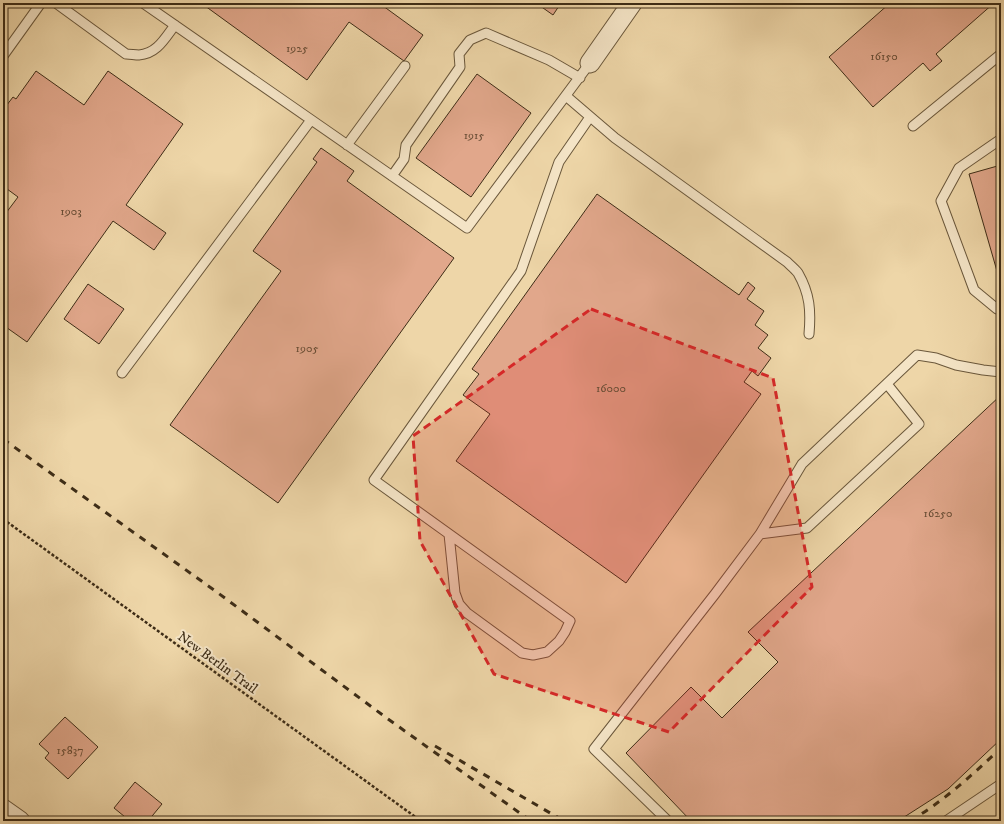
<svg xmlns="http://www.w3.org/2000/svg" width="1004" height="824" font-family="'IM FELL DW Pica',serif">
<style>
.building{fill:#e1a78b;stroke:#3e2d17}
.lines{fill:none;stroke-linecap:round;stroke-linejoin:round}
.service-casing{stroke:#6a573b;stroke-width:11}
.minor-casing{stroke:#6a573b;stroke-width:21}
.path{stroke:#3e2d17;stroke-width:2.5;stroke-dasharray:3 2;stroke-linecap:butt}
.service{stroke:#f4e4c6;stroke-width:9}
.minor{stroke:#f4e4c6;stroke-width:19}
.rail{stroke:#3e2d17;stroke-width:3;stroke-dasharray:7 7;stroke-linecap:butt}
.marked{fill:#d62828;fill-opacity:0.2;stroke:#d62828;stroke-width:3;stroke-dasharray:8 5;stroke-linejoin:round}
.labels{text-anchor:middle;stroke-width:4;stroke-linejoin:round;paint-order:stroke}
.number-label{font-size:12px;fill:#674c34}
.street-label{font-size:14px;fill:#3e2d17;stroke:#f4e4c6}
</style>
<rect width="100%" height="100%" fill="#eed6a8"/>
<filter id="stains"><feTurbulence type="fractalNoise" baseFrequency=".005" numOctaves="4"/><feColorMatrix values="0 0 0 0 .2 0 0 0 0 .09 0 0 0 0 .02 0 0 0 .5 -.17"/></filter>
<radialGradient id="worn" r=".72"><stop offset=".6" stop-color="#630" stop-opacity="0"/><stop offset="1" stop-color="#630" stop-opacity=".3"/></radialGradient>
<!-- building -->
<path class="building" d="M 201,3 L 379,3 L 423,35 L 404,61 L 349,22 L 307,80 Z
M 536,3 L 561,3 L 553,15 Z
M 890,3 L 994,3 L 936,54 L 942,61 L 930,71 L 923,63 L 873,107 L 829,57 Z
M 36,71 L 84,105 L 108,71 L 183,124 L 126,205 L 166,233 L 154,250 L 113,221 L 27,342 L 3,325 L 3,217 L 18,197 L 3,186 L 3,117 L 5,114 L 3,113 L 3,110 L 13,97 L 16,99 Z
M 477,74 L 531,113 L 471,197 L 416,158 Z
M 321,148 L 354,171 L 347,181 L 454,258 L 278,503 L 170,425 L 281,271 L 253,251 L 317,162 L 313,159 Z
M 1001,165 L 1001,285 L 969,174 Z
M 597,194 L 739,295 L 748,282 L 755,288 L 747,299 L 764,311 L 755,325 L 768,335 L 758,348 L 771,358 L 758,376 L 752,371 L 744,382 L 761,394 L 626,583 L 456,461 L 490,414 L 463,395 L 479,374 L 472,369 Z
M 88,284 L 124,309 L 99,344 L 64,319 Z
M 1001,395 L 1001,739 L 948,789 L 898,821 L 691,821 L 626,753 L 691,687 L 722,718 L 778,662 L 748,632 Z
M 65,717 L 98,747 L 68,779 L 45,758 L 49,753 L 39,744 Z
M 135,782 L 162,804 L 148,821 L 130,821 L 114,808 Z"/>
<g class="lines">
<defs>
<path id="service" d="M 56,3 L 126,54 C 130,54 135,55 139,55 C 157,54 165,38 175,25
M 143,3 L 467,228 L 590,63
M 3,56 L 41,3
M 566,96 L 615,138 L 787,262 C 790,265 795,269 798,273 C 810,294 811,311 809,334
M 913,126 L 1001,54
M 1001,139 L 959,168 L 941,201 L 974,290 L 997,309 L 1001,308
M 347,145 L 405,66
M 392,176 L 404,159 L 406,145 L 460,67 L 459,54 L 470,40 L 486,33 L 549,60 L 580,78
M 122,373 L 311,120
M 449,534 L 455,593 L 459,604 L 467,613 L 522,653 L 533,655 L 547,652 L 559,641 L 565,632 L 570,621 L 374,480 L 521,271 L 559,162 L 590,117
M 760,534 L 807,528 L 919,424 L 887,384
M 668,821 L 594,749 L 715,594 L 760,534 L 802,464 L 917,355 L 936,358 L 956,365 L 983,370 L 1001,372
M 946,821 L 1001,784"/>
<path id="minor" d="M 590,63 L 632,3
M 3,809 L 20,821"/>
</defs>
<!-- service casing -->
<use href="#service" class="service-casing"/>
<!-- minor casing -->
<use href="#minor" class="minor-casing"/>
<!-- path -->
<path class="path" d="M 3,519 L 421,821"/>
<!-- service -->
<use href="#service" class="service"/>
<!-- minor -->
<use href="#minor" class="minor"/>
<!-- rail -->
<path class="rail" d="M 3,439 L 214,590 L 388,719 L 531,821
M 435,746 L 564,821
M 910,821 C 944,801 972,775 1001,748"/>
</g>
<!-- marked area -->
<path class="marked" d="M 591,309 L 773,378 L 812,587 L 669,732 L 494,674 L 420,541 L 413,436 Z"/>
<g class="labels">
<!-- number labels -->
<g class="number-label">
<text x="297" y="52">1925</text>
<text x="884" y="60">16150</text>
<text x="474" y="139">1915</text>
<text x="71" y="215">1903</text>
<text x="307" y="352">1905</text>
<text x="611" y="392">16000</text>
<text x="938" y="517">16250</text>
<text x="70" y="754">15837</text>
</g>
<!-- street labels -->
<g class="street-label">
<text transform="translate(218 662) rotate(36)" y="5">New Berlin Trail</text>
</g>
</g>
<!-- margin -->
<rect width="1004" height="824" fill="none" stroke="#eed6a8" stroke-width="16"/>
<rect x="4" y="4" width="996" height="816" fill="none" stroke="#3e2d17" stroke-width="2"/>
<rect x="8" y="8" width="988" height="808" fill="none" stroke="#3e2d17"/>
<rect width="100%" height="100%" filter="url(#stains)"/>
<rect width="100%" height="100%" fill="url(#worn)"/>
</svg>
